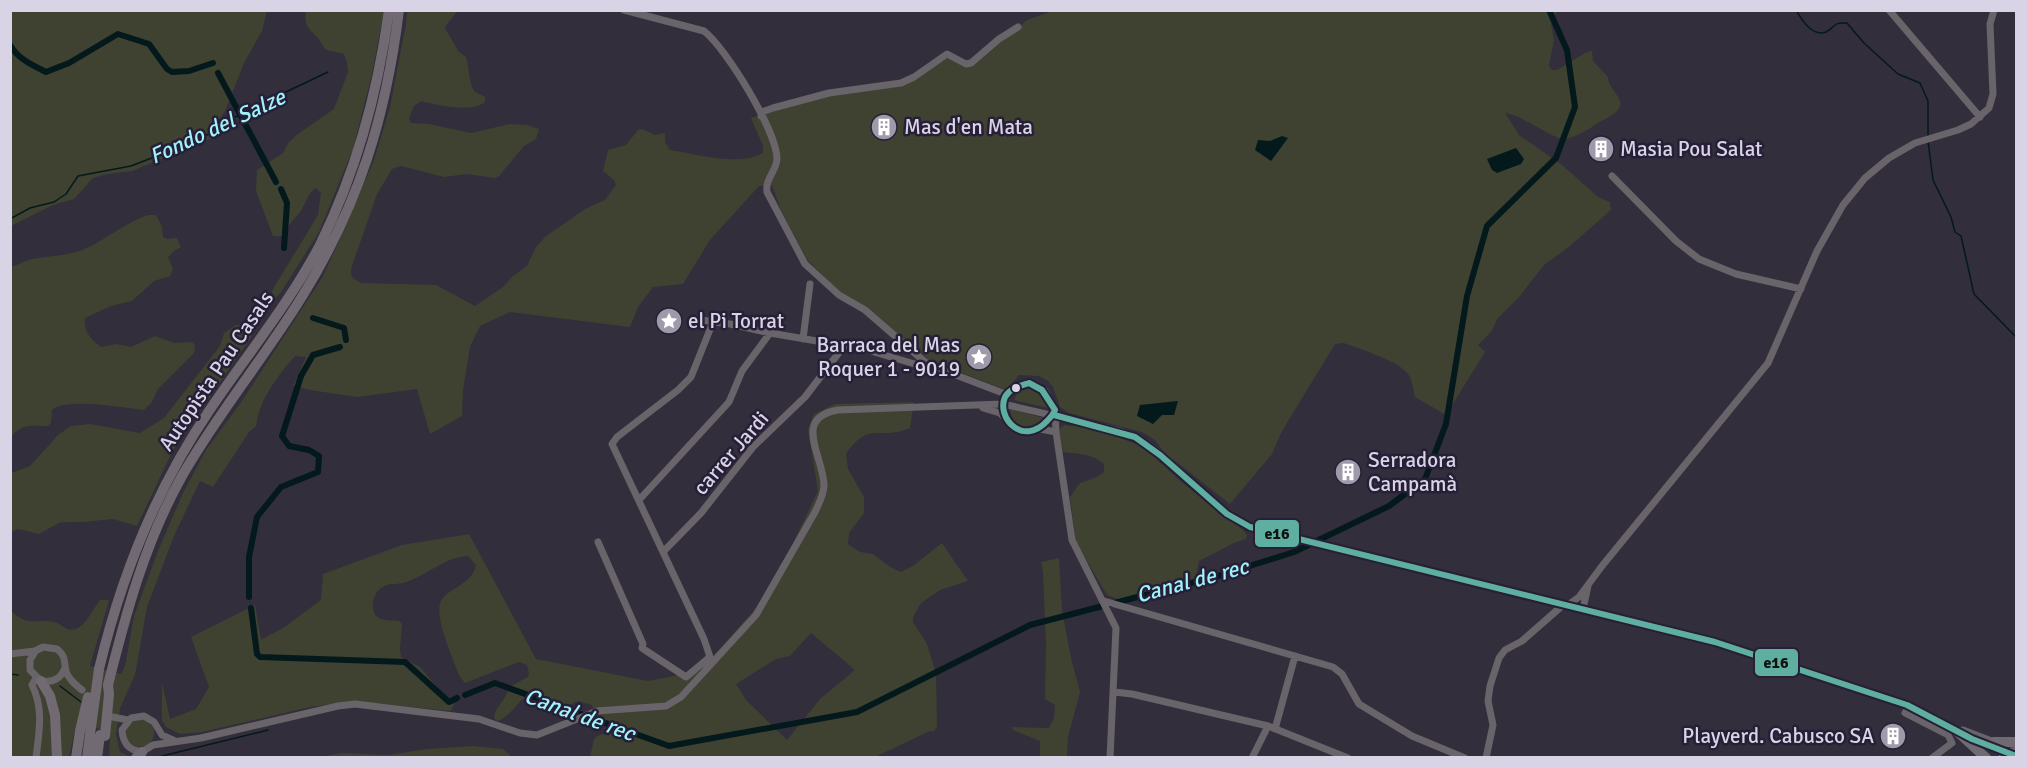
<svg xmlns="http://www.w3.org/2000/svg" width="2027" height="768" font-family="Signika,sans-serif">
<style>
.green{fill:#3f4231;fill-rule:evenodd}
.water{fill:#04191c}
.lines{fill:none;stroke-linecap:round;stroke-linejoin:round}
.stream{stroke:#04191c;stroke-width:1.5}
.canal{stroke:#04191c;stroke-width:6}
.minor{stroke:#696469;stroke-width:7}
.highway{stroke:#726a72;stroke-width:10}
.highway-bridge{stroke:#726a72;stroke-width:10}
.bus-1-casing{stroke:#261f37;stroke-width:10}
.bus-1{stroke:#5fafa1;stroke-width:6}
.bus-dot{fill:#d8d4e5;stroke:#261f37;stroke-width:2}
.labels{text-anchor:middle;stroke-width:5;stroke-linejoin:round;paint-order:stroke}
.poi-label{font-size:21px;fill:#d8d4e5;stroke:#261f37;text-anchor:start}
.street-label{font-size:21px;fill:#d8d4e5;stroke:#261f37}
.water-label{font-size:22px;font-style:italic;fill:#a0f3fb;stroke:#261f37}
.line-badge{stroke:#261f37;stroke-width:2}
.pale-badge-label{font-size:16px;text-anchor:middle;font-weight:bold;fill:#111}
</style>
<rect width="100%" height="100%" fill="#322e3c"/>
<!-- green -->
<path class="green" d="M 11,10 L 267,10 L 267,11 L 262,31 L 244,63 L 225,111 L 217,123 L 213,136 L 210,139 L 132,171 L 107,174 L 93,178 L 74,199 L 53,205 L 11,226 Z
M 306,11 L 384,11 L 372,74 L 353,149 L 319,232 L 281,292 L 273,300 L 271,295 L 273,289 L 318,215 L 321,193 L 316,188 C 307,193 306,204 300,212 C 293,220 288,226 282,236 L 273,236 L 256,191 L 257,170 L 283,153 L 289,142 L 298,134 L 334,109 L 348,72 L 347,62 L 344,54 L 326,50 C 322,46 321,41 317,37 C 307,27 304,25 306,11 Z
M 407,11 L 457,11 C 453,18 448,21 445,28 L 459,52 L 466,57 C 470,69 468,80 474,91 L 485,97 L 485,102 C 473,113 436,105 421,101 L 414,106 L 409,118 L 411,123 L 429,124 L 471,133 L 510,124 L 527,125 L 539,129 L 536,139 L 524,146 L 499,176 L 495,178 L 467,174 L 444,177 L 401,166 L 392,169 L 377,194 L 352,266 C 349,276 353,280 362,283 L 436,285 L 475,306 L 503,287 L 513,276 L 527,266 L 536,247 L 545,237 L 585,209 L 605,200 L 616,185 L 614,180 L 603,171 L 608,150 L 626,145 L 638,130 L 642,129 L 655,135 L 665,133 L 665,142 L 670,150 C 696,154 739,167 763,153 L 763,146 L 751,118 L 832,94 L 907,83 L 946,57 L 964,65 L 979,61 L 1027,20 L 1053,11 L 1557,11 L 1551,24 L 1554,40 L 1549,66 L 1552,70 L 1557,70 L 1587,52 L 1592,51 L 1593,61 L 1608,77 C 1607,88 1623,96 1620,106 C 1618,114 1604,119 1598,123 C 1589,129 1575,138 1564,139 C 1555,140 1522,115 1505,113 L 1519,135 L 1562,165 L 1598,197 L 1610,202 L 1611,210 L 1570,246 L 1544,265 L 1519,297 L 1498,318 L 1491,332 L 1478,345 L 1485,352 L 1446,415 L 1415,397 C 1413,390 1413,381 1408,374 C 1399,361 1360,349 1344,343 L 1335,344 L 1282,431 L 1272,454 L 1230,504 L 1164,452 L 1155,440 L 1142,432 L 1069,413 L 1060,407 L 1053,387 L 1048,381 L 1039,376 L 1019,375 L 1006,390 L 929,360 L 873,313 L 840,292 L 808,261 L 781,210 L 772,185 L 759,186 L 710,240 L 683,284 L 653,287 L 638,307 L 630,327 L 510,312 L 480,326 L 470,347 L 463,390 L 462,416 L 430,434 L 417,389 L 357,397 L 310,390 L 293,386 L 306,357 L 295,356 C 277,377 260,398 256,426 L 249,432 L 213,487 L 200,481 L 174,536 L 147,607 L 135,675 L 120,708 L 116,734 L 120,752 L 130,757 L 109,757 L 110,736 C 99,725 89,727 75,729 L 69,757 L 11,756 L 10,610 C 29,628 35,618 54,622 C 63,624 66,632 76,629 C 86,625 93,609 100,600 L 109,600 L 90,666 L 121,674 L 125,666 L 134,616 L 158,551 L 183,493 L 206,450 L 242,401 L 322,278 L 346,226 L 374,160 L 390,107 L 406,24 Z
M 148,215 L 156,215 L 162,227 L 163,237 L 167,239 L 177,238 L 181,247 L 174,251 L 168,257 L 173,269 L 170,276 L 154,281 L 132,301 L 111,306 L 85,318 C 83,330 91,340 101,347 L 117,344 L 131,347 L 155,336 L 174,343 L 192,342 L 195,345 L 194,353 L 158,389 L 152,402 L 144,410 C 125,408 66,397 52,410 L 51,423 L 48,426 C 31,426 22,423 11,437 L 11,267 C 17,265 25,261 32,259 C 49,256 66,256 82,250 C 105,241 124,223 148,215 Z
M 236,325 L 240,325 L 254,333 L 172,452 L 137,526 L 113,519 L 84,522 L 65,522 L 59,523 L 39,534 L 18,529 L 11,532 L 11,473 L 30,466 L 58,435 L 71,426 L 90,424 L 140,433 L 164,418 L 220,346 L 224,333 Z
M 1026,387 C 1040,390 1045,394 1048,408 L 1014,400 L 1019,389 Z
M 914,402 L 910,428 C 880,441 869,420 846,454 L 848,469 L 864,497 L 864,513 L 849,533 L 848,544 L 860,552 L 873,554 L 890,567 L 901,572 L 913,566 L 942,543 L 968,581 L 940,590 L 921,603 L 913,617 L 913,622 L 927,644 L 936,674 L 937,727 L 934,731 L 930,731 L 875,757 L 590,757 L 594,739 C 601,731 611,736 618,729 L 617,726 L 596,720 L 592,705 L 578,701 C 566,707 558,712 544,706 C 528,674 515,718 497,721 L 494,718 C 495,706 506,701 509,687 L 528,677 L 529,673 L 527,665 L 519,662 L 465,683 L 460,677 C 454,662 433,615 441,601 C 445,594 452,590 459,586 C 467,580 474,576 476,565 L 468,556 C 444,557 425,577 403,583 C 395,585 389,582 381,588 C 372,594 368,614 381,619 C 386,621 393,620 399,621 L 402,624 L 400,649 L 401,657 L 420,667 L 441,692 L 454,704 L 451,711 L 355,701 L 310,707 L 202,732 L 180,734 L 166,727 L 162,720 L 162,683 L 170,719 L 196,709 L 209,687 L 191,637 L 255,605 L 261,640 L 283,628 L 321,600 L 323,574 L 402,545 L 469,534 L 536,659 L 648,681 L 700,671 L 769,593 L 818,491 L 808,429 L 814,414 L 835,404 ZM 811,633 L 855,670 L 820,699 L 787,740 L 746,700 L 736,684 L 776,659 L 790,656 Z
M 1010,409 L 1044,418 C 1034,437 1012,429 1010,409 Z
M 1064,425 L 1098,429 L 1143,447 L 1184,484 L 1242,529 L 1247,535 L 1246,539 L 1234,543 L 1199,561 L 1195,582 L 1126,602 L 1107,595 L 1076,543 L 1070,497 L 1080,483 L 1097,477 L 1104,472 L 1104,464 C 1092,453 1078,454 1063,452 L 1059,430 Z
M 1059,558 L 1062,611 L 1072,662 L 1080,692 L 1068,737 L 1067,757 L 1040,757 L 1040,741 L 1013,730 L 1011,727 L 1049,728 L 1054,718 L 1055,705 L 1045,699 L 1046,642 L 1043,572 L 1041,562 Z
M126 733a14 14 0 1 1 28 0a14 14 0 1 1-28 0Z
M 473,746 L 503,749 L 512,757 L 320,757 L 342,753 L 388,755 L 427,749 Z"/>
<!-- water -->
<path class="water" d="M 1282,136 L 1288,138 L 1271,161 L 1255,150 L 1258,140 L 1270,141 Z
M 1516,148 L 1524,159 L 1521,164 L 1497,173 L 1492,170 L 1487,159 Z
M 1178,401 L 1174,415 L 1162,415 L 1153,424 L 1137,416 L 1140,405 Z"/>
<g class="lines">
<!-- stream -->
<path class="stream" d="M 1796,10 C 1802,20 1812,37 1826,32 C 1837,27 1831,22 1847,23 L 1864,43 L 1898,74 L 1920,83 L 1928,101 L 1928,136
M 1928,141 L 1933,180 L 1951,217 L 1955,232 L 1961,236 L 1974,294 L 2016,337
M 10,219 L 30,208 L 54,202 L 66,194 L 78,176 L 131,166 L 188,144 L 207,135 L 214,129 L 248,110 L 328,72
M 10,674 L 18,675
M 60,686 L 81,702
M 162,756 L 268,730"/>
<!-- canal -->
<path class="canal" d="M 10,45 C 18,59 32,65 46,72 L 69,63 L 118,34 L 149,44 L 167,69 L 172,72 L 189,71 L 213,63
M 218,73 L 276,182
M 281,189 L 287,203 L 284,248
M 313,318 L 344,328 L 346,340
M 249,597 L 249,557 L 257,517 L 281,487 L 318,472 L 319,456 L 309,450 L 289,446 L 282,436 L 301,376 L 313,355 L 340,347
M 251,608 L 257,654 L 260,657 L 405,662 L 449,702 L 457,698
M 465,695 L 495,683 L 669,746 L 857,712 L 1030,625 L 1218,576 L 1294,552 L 1389,506 L 1425,479 L 1446,424 L 1467,296 L 1487,226 L 1556,158 L 1575,107 L 1567,50 L 1549,10"/>
<!-- minor -->
<path class="minor" d="M 624,10 L 704,31 C 726,48 776,130 777,158 C 777,171 765,178 767,192 L 805,264 L 839,295 L 865,310 L 925,362 L 935,367 L 1008,395
M 1889,10 L 1980,117
M 761,116 L 762,112 L 773,108 L 829,93 L 901,83 L 914,77 L 947,54 L 966,64 L 971,63 L 999,39 L 1018,27
M 1612,176 L 1676,241 L 1699,259 L 1736,274 L 1801,289
M 694,319 L 730,324 L 770,333 L 864,349 L 918,365 L 929,367
M 713,322 L 691,377 L 678,390 L 617,437 L 612,444 L 704,639 L 710,657 L 714,661
M 803,339 L 810,284
M 983,408 L 1000,413 L 1005,418
M 1040,429 L 1054,415
M 1056,432 L 1040,429 L 1031,432 L 1021,431 L 1011,425 L 1004,414 L 1003,404 L 1010,391 L 1023,384 L 1034,384 L 1045,391 L 1055,410 L 1056,432 L 1072,540 L 1116,628 L 1110,758
M 639,500 L 729,402 L 742,371 L 770,333
M 598,542 L 643,644 L 642,648 L 686,677 L 710,657
M 663,552 L 701,513 L 753,447 L 805,397 L 844,346
M 1104,601 L 1333,667 L 1342,674 L 1359,704 L 1412,736 L 1465,758
M 1568,605 L 1579,597 L 1602,566 L 1768,363 L 1817,251 L 1843,205 L 1865,178 L 1889,158 L 1915,143 L 1958,130 L 1971,124 L 1989,108 L 1993,94 L 1990,24 L 1994,10
M 1583,609 L 1588,586
M 35,652 L 30,660 L 30,670 L 41,681 C 52,683 61,679 65,668
M 10,654 L 35,651 L 43,647 L 57,649 C 66,656 64,662 66,671 C 68,679 76,685 82,690
M 1114,692 L 1132,694 L 1268,726 L 1348,758
M 1909,706 L 1905,713 L 1948,735 L 1952,743 L 1932,758
M 113,717 L 128,720
M 1275,729 L 1295,656
M 1963,730 L 1997,743
M 175,741 L 162,735 L 154,722 L 144,716 L 131,718 L 122,730 C 123,743 128,750 142,752 L 153,745 L 201,738 L 338,706 L 355,704 L 479,719 L 520,733 L 537,735 L 597,711 L 666,706 L 681,697 L 756,615 L 815,512 C 819,503 824,495 824,485 C 823,455 792,418 838,410 L 1003,404 L 1120,431 C 1169,446 1203,504 1250,527 L 1715,642 L 1907,705 L 1972,739 L 2011,754
M 36,758 C 39,732 44,709 32,685 L 36,678
M 1252,758 L 1268,726
M 1486,758 L 1493,725 L 1488,701 L 1490,686 L 1499,658 L 1505,650 L 1522,641 L 1563,605"/>
<!-- highway -->
<path class="highway" d="M 99,669 C 121,577 156,489 209,411 C 246,356 289,304 320,245 C 357,170 378,92 389,10
M 41,681 L 50,696 L 55,715 L 57,758
M 108,685 C 126,613 145,542 182,476 C 218,413 265,357 303,295 C 359,204 386,117 399,10
M 1958,732 L 1986,758
M 1994,742 L 2016,742
M 76,758 L 80,731
M 87,758 L 90,734
M 97,758 L 100,735
M 136,758 L 142,752
M 2003,758 L 2008,753 L 2016,752"/>
<!-- highway-bridge -->
<path class="highway-bridge" d="M 80,731 L 88,697
M 90,734 L 99,669
M 105,736 L 109,694 L 108,685"/>
<defs>
<path id="bus-1" d="M 1029,383 L 1042,390 L 1055,410 C 1053,415 1051,417 1047,421 C 1023,447 996,418 1005,397 C 1010,388 1020,386 1029,383 Z
M 1054,415 L 1135,437 L 1160,455 L 1227,514 L 1250,527 L 1715,642 L 1907,705 L 1972,739 L 2016,756"/>
</defs>
<!-- bus-1 casing -->
<use href="#bus-1" class="bus-1-casing"/>
<!-- bus-1 -->
<use href="#bus-1" class="bus-1"/>
</g>
<!-- icons -->
<defs>
<symbol id="building-disc" viewBox="-11 -11 22 22"><circle r="9.5" fill="#9e9aaa" stroke="#261f37"/><path d="M-4-6H4V6H1V3H-1V6H-4ZM-2.5-4.3h1.7v1.8h-1.7ZM.8-4.3h1.7v1.8H.8ZM-2.5-1h1.7V.8h-1.7ZM.8-1h1.7V.8H.8Z" fill="#fff"/></symbol>
<symbol id="sight-disc" viewBox="-11 -11 22 22"><circle r="9.5" fill="#9e9aaa" stroke="#261f37"/><path d="M0-6L1.8-2.2L6-1.7L2.9 1.2L3.7 5.4L0 3.3L-3.7 5.4L-2.9 1.2L-6-1.7L-1.8-2.2Z" fill="#fff"/></symbol>
</defs>
<g fill-rule="evenodd">
<use href="#building-disc" x="869" y="112" width="30" height="30"/>
<use href="#building-disc" x="1586" y="134" width="30" height="30"/>
<use href="#sight-disc" x="654" y="306" width="30" height="30"/>
<use href="#sight-disc" x="964" y="342" width="30" height="30"/>
<use href="#building-disc" x="1333" y="457" width="30" height="30"/>
<use href="#building-disc" x="1878" y="721" width="30" height="30"/>
</g>
<!-- markers -->
<circle class="bus-dot" cx="1016" cy="388" r="5"/>
<g class="labels">
<!-- poi labels -->
<g class="poi-label">
<text x="904" y="134">Mas d'en Mata</text>
<text x="1620" y="156">Masia Pou Salat</text>
<text x="688" y="328">el Pi Torrat</text>
<text x="960" y="352" text-anchor="end">Barraca del Mas<tspan x="960" dy="24">Roquer 1 - 9019</tspan></text>
<text x="1368" y="467">Serradora<tspan x="1368" dy="24">Campamà</tspan></text>
<text x="1874" y="743" text-anchor="end">Playverd. Cabusco SA</text>
</g>
<!-- street labels -->
<g class="street-label">
<text transform="translate(216 371) rotate(-56)" y="7">Autopista Pau Casals</text>
<text transform="translate(731 453) rotate(-49)" y="7">carrer Jardi</text>
</g>
<!-- water labels -->
<g class="water-label">
<text transform="translate(217 126) rotate(-25)" y="8">Fondo del Salze</text>
<text transform="translate(1192 580) rotate(-15)" y="8">Canal de rec</text>
<text transform="translate(580 714) rotate(20)" y="8">Canal de rec</text>
</g>
</g>
<g class="line-badge">
<rect x="1254" y="519" width="46" height="29" rx="6" fill="#5fafa1"/>
<rect x="1754" y="648" width="45" height="29" rx="6" fill="#5fafa1"/>
</g>
<g class="pale-badge-label">
<text x="1277" y="539">e16</text>
<text x="1776" y="668">e16</text>
</g>
<!-- border -->
<rect width="2027" height="768" fill="none" stroke="#d8d4e5" stroke-width="24"/>
</svg>
